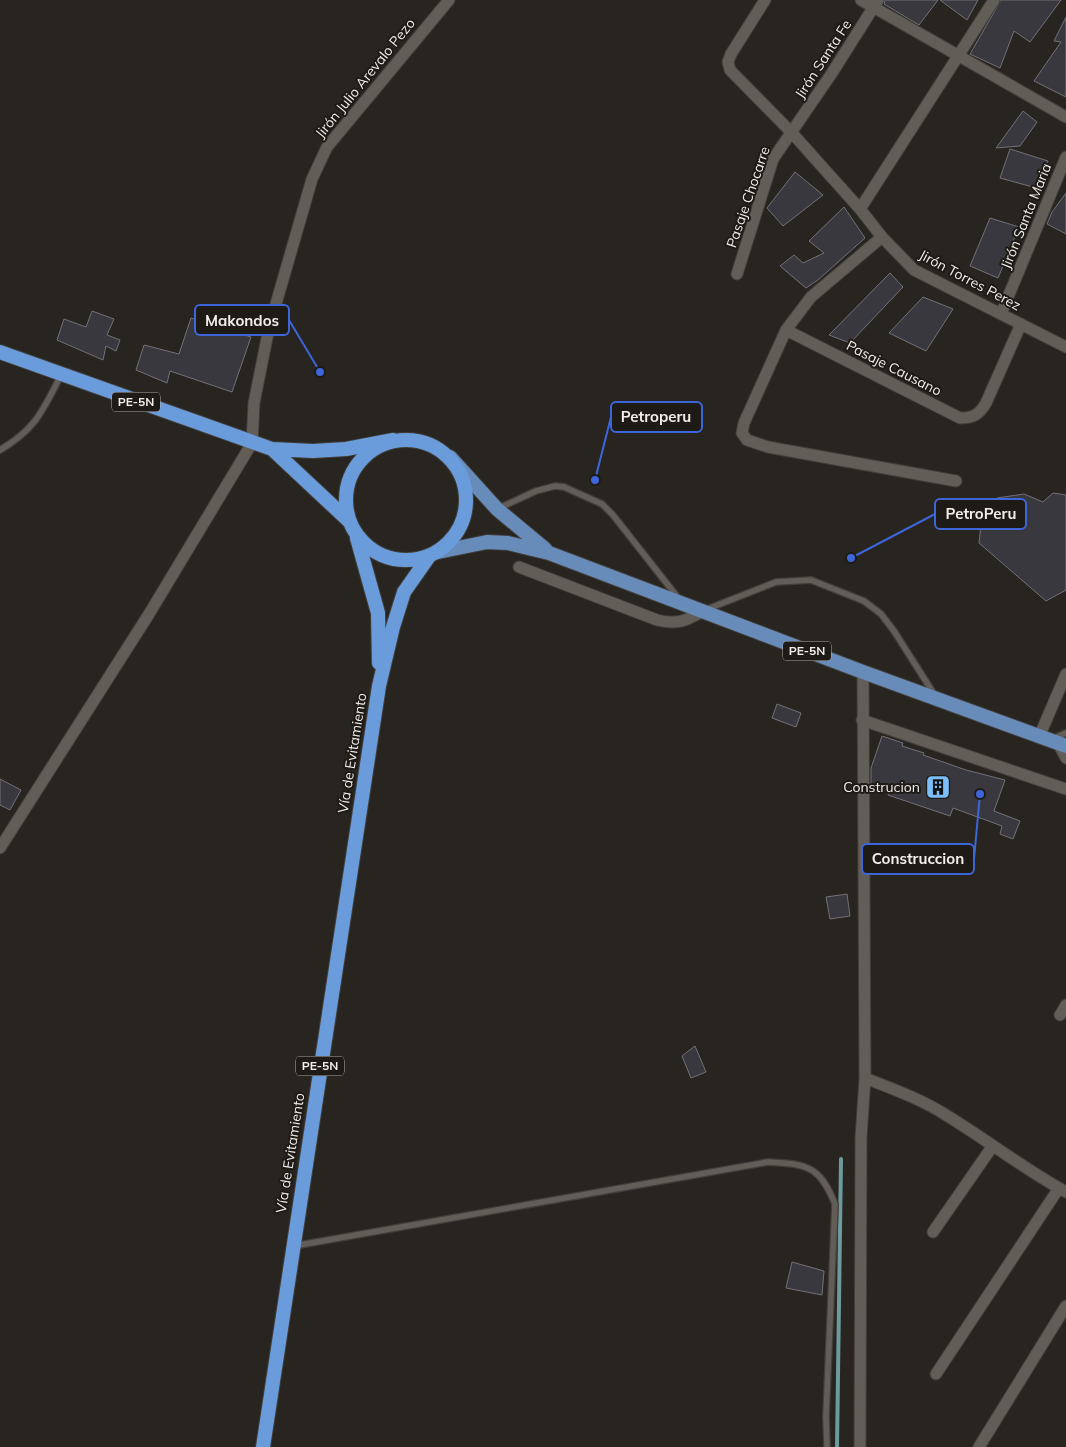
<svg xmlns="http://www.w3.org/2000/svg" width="1066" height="1447" font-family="Mulish,sans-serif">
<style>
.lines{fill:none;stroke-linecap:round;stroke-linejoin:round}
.stream{stroke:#6c9b9e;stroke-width:4}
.building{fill:#39383e;stroke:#727178}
.service-casing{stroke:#423e3b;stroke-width:8}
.minor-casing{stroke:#423e3b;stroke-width:13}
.primary-casing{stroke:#423e3b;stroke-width:16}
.trunk-casing{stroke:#423e3b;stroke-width:16}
.service{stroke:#625d57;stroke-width:5.5}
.minor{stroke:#625d57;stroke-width:11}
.primary{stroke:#688cba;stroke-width:14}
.trunk{stroke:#6a9cdb;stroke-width:14}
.labels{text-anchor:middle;stroke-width:4;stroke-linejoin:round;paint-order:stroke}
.shield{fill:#1e1a16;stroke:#b2aeab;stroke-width:1}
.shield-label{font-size:12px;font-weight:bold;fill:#f1eeeb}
.street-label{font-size:14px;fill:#f1eeeb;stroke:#1e1a16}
.poi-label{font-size:14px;fill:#f1eeeb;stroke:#1e1a16;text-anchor:end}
.leader{fill:none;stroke:#3d66db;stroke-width:2}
.callout-dot{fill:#3d66db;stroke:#1e1a16;stroke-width:2}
.callout{fill:#1e1a16;stroke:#3d66db;stroke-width:2}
.callout-label{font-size:15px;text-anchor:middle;font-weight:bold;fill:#f1eeeb}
</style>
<rect width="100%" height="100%" fill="#28241f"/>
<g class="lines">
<!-- stream -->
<path class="stream" d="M 837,1447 L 841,1159"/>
</g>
<!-- building -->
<path class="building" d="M 885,0 L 938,0 L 919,25 L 884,4 Z
M 940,0 L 978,0 L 967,20 Z
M 1001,0 L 1061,0 L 1030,42 L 1014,31 L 1000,68 L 970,54 Z
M 1066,17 L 1066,97 L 1034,81 L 1061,42 L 1054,41 Z
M 1023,111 L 1037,122 L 1020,146 L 996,148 Z
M 1010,149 L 1048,161 L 1040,189 L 1000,178 Z
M 795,172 L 823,195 L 783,226 L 767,208 Z
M 1066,193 L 1066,234 L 1047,224 L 1052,212 Z
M 844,207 L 865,238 L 818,280 L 806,288 L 780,266 L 794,255 L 803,263 L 824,253 L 809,241 Z
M 990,218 L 1019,227 L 998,278 L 970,266 Z
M 890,273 L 903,287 L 850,343 L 829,335 Z
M 923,297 L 953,309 L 926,351 L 889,333 Z
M 92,311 L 114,319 L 107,335 L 120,340 L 116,351 L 106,346 L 103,360 L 57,340 L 64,319 L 86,327 Z
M 191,318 L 251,337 L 232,392 L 170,371 L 167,383 L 136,370 L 144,345 L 179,354 Z
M 1053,493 L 1066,495 L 1066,590 L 1046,601 L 979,543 L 982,515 L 997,498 L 1024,494 L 1043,502 Z
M 777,704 L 801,713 L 796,727 L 772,718 Z
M 882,736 L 903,743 L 902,746 L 924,753 L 923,755 L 966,770 L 1005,780 L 994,811 L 1020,821 L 1013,839 L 1000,834 L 1002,826 L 953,808 L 950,816 L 888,795 L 889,792 L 871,786 L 871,768 Z
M 0,779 L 21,790 L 10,810 L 0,805 Z
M 847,894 L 850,916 L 830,919 L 826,897 Z
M 695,1046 L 706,1072 L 691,1078 L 682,1056 Z
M 792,1262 L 824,1271 L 822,1295 L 786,1288 Z"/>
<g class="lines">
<defs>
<path id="service" d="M 0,450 C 36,429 43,410 61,375
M 497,509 L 536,491 L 555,486 L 564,487 L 602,504 L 613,515 L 679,599
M 705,610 L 776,582 L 811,580 L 864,601 L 881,614 L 894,631 L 934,694
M 1052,739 L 1066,733
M 294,1246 L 768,1162 C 807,1164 820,1166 835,1204 L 826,1416 L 827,1447"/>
<path id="minor" d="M 765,0 L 731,54 L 728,62 L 730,70 L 792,133 L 860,209 L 882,237 L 914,270 L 1066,347
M 861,0 L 1066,117
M 860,209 L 994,0
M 882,237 L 811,297 L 786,330 L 744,423 L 742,433 L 747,440 L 768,447 L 956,481
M 737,274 L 773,159 L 832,73 L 878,0
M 1001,314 L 1066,157
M 786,330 L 960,418 C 973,418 979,415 986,403 L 1021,324
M 519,567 L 657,620 C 677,625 686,621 703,611
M 862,720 L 1066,789
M 1039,737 L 1066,674
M 1058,743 L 1066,758
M 0,848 L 149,614 L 252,443 L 254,403 L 269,328 L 312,179 L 327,147 L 449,0
M 1060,1015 L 1066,1005
M 865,1078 C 893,1089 921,1099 946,1115 C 987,1140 1024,1169 1066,1192
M 933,1232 L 992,1147
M 936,1374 L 1059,1188
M 860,1447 L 861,1138 L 865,1078 L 863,672
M 979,1447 L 1066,1306"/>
<path id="primary" d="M 450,457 L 497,509 L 545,549
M 438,552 L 487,542 L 508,543 L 549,553 L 863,672 L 1066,746"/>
<path id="trunk" d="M 0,352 L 272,449 L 313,451 L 346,449 L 393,440
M346 500a60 60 0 1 1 120 0a60 60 0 1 1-120 0Z
M 272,449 L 350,522
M 357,538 L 378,613 L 379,663
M 263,1447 L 379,686 L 393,627 L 404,592 L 430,555"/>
</defs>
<!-- service casing -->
<use href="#service" class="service-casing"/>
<!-- minor casing -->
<use href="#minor" class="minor-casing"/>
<!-- primary casing -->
<use href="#primary" class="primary-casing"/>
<!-- trunk casing -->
<use href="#trunk" class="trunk-casing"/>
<!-- service -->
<use href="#service" class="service"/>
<!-- minor -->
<use href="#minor" class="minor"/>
<!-- primary -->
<use href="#primary" class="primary"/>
<!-- trunk -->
<use href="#trunk" class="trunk"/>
</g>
<!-- icons -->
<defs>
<symbol id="building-square" viewBox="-11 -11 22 22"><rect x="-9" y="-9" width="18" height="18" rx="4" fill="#7cbef9" stroke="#1e1a16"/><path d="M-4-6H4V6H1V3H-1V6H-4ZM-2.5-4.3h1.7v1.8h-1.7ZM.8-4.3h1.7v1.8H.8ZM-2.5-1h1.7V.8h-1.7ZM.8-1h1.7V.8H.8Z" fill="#111"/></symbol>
</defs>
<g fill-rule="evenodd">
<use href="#building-square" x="924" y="773" width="28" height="28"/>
</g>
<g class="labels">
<!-- shield labels -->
<g class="shield">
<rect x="112" y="392.5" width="48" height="19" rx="4"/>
<rect x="783" y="641.5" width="48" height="19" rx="4"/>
<rect x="296" y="1056.5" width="48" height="19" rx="4"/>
</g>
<g class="shield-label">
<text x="136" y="406">PE-5N</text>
<text x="807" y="655">PE-5N</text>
<text x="320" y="1070">PE-5N</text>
</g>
<!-- street labels -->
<g class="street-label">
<text transform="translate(823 59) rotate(-57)" y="5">Jirón Santa Fe</text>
<text transform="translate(365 78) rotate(-51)" y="5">Jirón Julio Arevalo Pezo</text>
<text transform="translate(748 197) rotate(-71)" y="5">Pasaje Chocarre</text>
<text transform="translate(1026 216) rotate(-68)" y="5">Jirón Santa Maria</text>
<text transform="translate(970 280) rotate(28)" y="5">Jirón Torres Perez</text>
<text transform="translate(894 368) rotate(27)" y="5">Pasaje Causano</text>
<text transform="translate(352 753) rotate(-81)" y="5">Vía de Evitamiento</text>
<text transform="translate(290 1153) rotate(-81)" y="5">Vía de Evitamiento</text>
</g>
<!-- poi labels -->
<g class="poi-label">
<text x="920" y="792">Construcion</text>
</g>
</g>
<!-- callouts -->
<path class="leader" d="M320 372L289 320M595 480L611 417M851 558L935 514M980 794L974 859"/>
<g class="callout-dot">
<circle cx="320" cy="372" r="5"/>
<circle cx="595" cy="480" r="5"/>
<circle cx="851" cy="558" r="5"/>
<circle cx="980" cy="794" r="5"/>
</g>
<g class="callout">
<rect x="195" y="305" width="94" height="30" rx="5"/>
<rect x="611" y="402" width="91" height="30" rx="5"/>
<rect x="935" y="499" width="91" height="30" rx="5"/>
<rect x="862" y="844" width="112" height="30" rx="5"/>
</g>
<g class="callout-label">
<text x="242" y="326">Makondos</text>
<text x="656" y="422">Petroperu</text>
<text x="981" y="519">PetroPeru</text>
<text x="918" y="864">Construccion</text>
</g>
</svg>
